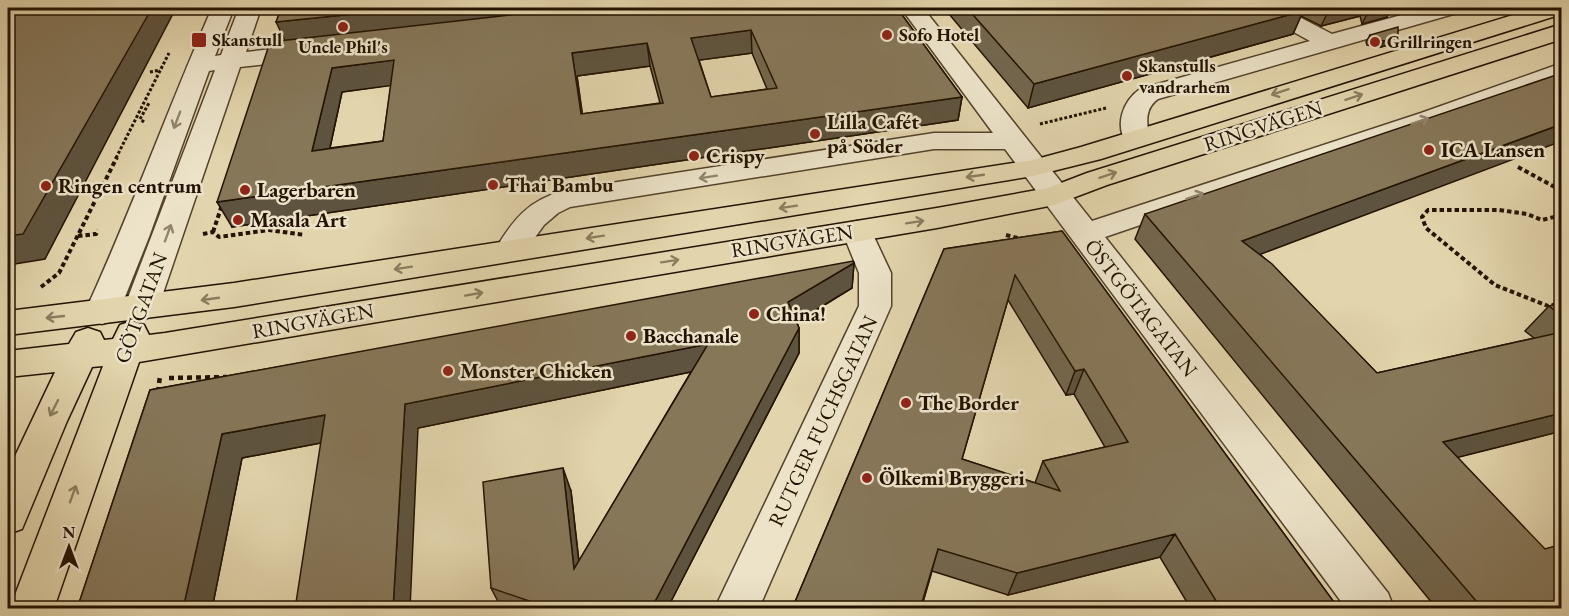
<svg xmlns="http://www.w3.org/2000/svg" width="1569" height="616" font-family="'EB Garamond',serif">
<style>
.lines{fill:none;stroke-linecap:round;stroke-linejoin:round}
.minor-casing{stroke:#53432b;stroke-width:3}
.major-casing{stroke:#231300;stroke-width:3}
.path-far2{stroke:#231300;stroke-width:3;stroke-dasharray:3 2;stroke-linecap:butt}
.path-far1{stroke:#231300;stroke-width:4;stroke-dasharray:4.5 3;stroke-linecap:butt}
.path{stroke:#231300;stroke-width:4.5;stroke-dasharray:5 4;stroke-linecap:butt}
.minor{fill:#ece3c9;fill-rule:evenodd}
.major{fill:#e2d4ac;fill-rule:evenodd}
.wall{fill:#73664d;stroke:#231300;stroke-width:1.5;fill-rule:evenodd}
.shaded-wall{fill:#5e533e;stroke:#231300;stroke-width:1.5}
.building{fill:#867759;stroke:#231300;stroke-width:1.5;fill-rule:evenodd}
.oneway{stroke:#8c7d5f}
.oneway2{stroke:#92856f}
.poi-dot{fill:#8f2418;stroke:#ece3c9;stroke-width:2}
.labels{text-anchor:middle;stroke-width:5;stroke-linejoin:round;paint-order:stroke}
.far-poi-label{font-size:18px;font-weight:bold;fill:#231300;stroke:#ece3c9;text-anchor:start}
.poi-label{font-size:21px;font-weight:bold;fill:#231300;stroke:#ece3c9;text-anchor:start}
.street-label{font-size:21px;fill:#231300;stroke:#ece3c9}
</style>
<rect width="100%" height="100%" fill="#e2d4ac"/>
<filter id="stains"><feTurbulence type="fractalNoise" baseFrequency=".00333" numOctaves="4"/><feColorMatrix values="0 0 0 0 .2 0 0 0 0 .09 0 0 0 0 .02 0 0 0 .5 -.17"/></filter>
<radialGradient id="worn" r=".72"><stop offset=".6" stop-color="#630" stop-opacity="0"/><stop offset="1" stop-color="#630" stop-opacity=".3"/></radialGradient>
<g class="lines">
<defs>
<path id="minor" d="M 212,8 L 234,8 L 215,56 L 221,55 L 239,8 L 261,8 L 246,52 L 309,45 L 317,47 L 321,52 L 317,57 L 309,59 L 240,67 L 158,308 L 153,316 L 141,320 L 129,316 L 124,308 L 215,70 L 209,71 L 149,237 L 119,312 L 114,320 L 102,324 L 90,320 L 85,312 C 131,212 168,108 212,8 Z
M 901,8 L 923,8 L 1092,221 L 1421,113 L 1562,63 L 1562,78 L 1439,123 L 1105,237 L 1388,593 L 1394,608 L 1346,608 L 1005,149 L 934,149 L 570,207 L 558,213 L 544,225 L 521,257 L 510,260 L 499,257 L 495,250 C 514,218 529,200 566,190 L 934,133 L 993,133 Z
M 1256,8 L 1282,8 L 1332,34 L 1427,8 L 1460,8 L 1457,13 L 1158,99 C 1144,109 1147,123 1149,138 L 1145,144 L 1136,146 L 1127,144 C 1114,125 1123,101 1140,89 L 1310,41 L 1259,13 Z
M 857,221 L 868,224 L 891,273 L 891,306 L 759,608 L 715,608 L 859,306 L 859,273 L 842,231 L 846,224 Z"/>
<path id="major" d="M 1536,8 L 1562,8 L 1562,14 L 1101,159 L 1033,176 L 234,307 L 8,335 L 8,311 L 234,283 L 1033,160 L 1081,147 Z
M 1562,24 L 1562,39 L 1107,185 L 1054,205 L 937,228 L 139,362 L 54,608 L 10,608 L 103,366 L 92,367 L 67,421 L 22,529 L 8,534 L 8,471 L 55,372 L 8,377 L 8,351 L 69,344 L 76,332 L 88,328 L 100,332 L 104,340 L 113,339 L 120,325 L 132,321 L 144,325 L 149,335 L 165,333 L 937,208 L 1048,188 L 1087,173 Z"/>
</defs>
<!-- minor casing -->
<use href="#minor" class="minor-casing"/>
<!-- major casing -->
<use href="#major" class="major-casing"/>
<!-- path-far2 -->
<path class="path-far2" d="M 150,72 L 160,70
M 144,122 L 140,119 L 149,103
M 1040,124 L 1106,108
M 116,158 L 169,53"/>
<!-- path-far1 -->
<path class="path-far1" d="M 1518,167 L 1562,191
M 1562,215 L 1542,220 L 1527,214 L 1499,210 L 1428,210 L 1422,217 L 1426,228 L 1495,285 L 1548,306 L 1562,303
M 213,232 L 222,205
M 203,234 L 213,232 L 219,237 L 269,230 L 305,235
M 1006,235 L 1022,239
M 78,236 L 96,234 L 98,230
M 41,287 L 59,273 L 117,157"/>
<!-- path -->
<path class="path" d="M 169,378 L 227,377
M 158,392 L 160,376"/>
<!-- minor -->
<use href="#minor" class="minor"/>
<!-- major -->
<use href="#major" class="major"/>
</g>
<!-- wall -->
<path class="wall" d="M 897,8 L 962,97 L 958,120 L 232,227 L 285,40 ZM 752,53 L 767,89 L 711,97 L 699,60 ZM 650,66 L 660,103 L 582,114 L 577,76 ZM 391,85 L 383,141 L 330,148 L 342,92 Z
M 944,8 L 1392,8 L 1387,17 L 1362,24 L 1360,16 L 1321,26 L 1301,16 L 1293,34 L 1028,108 Z
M 1370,35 L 1398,37 L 1394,43 L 1381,47 L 1367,45 L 1366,42 Z
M 1145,214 L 1260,254 L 1377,373 L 1534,338 L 1525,331 L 1549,306 L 1562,303 L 1562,431 L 1457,457 L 1562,609 L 1437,609 L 1135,239 Z
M 1062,231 L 1339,609 L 1191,609 L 1160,557 L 1008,595 L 932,571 L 921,609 L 792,609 L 944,249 ZM 1008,300 L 1066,395 L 1074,394 L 1105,447 L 1043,461 L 1035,483 L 962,459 Z
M 854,263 L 852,288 L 797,322 L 799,328 L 799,353 L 667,609 L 502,609 L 491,588 L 571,491 L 579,561 L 691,372 L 418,428 L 321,443 L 242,458 L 212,609 L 77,609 L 150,390 Z"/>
<!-- shaded-wall -->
<path class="shaded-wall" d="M 152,8 L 176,8 L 45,259 L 8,265 L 8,236 Z
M 412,8 L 615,8 L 287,45 L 276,22 Z
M 1330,8 L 1364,8 L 1360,16 L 1321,26 Z
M 1370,8 L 1392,8 L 1387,17 L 1362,24 Z
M 1303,11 L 1293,34 L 1028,108 L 1034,84 Z
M 751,30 L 752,53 L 693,61 L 691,38 Z
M 1398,37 L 1394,43 L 1381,47 L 1384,41 Z
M 647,43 L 650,66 L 577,76 L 586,138 L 581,114 L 572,53 Z
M 394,60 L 403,84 L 342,92 L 324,175 L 312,151 L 332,68 Z
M 962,97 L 958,120 L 232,227 L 217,202 Z
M 1562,124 L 1562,141 L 1229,266 L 1242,241 Z
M 854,263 L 852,288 L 788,327 L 788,302 Z
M 799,328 L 799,353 L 667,609 L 651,609 Z
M 708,344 L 710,368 L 418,428 L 410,609 L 393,609 L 405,404 Z
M 1084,369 L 1074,394 L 1066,395 L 1075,371 Z
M 1562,413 L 1562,431 L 1420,467 L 1443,442 Z
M 325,415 L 341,439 L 242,458 L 212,609 L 183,609 L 222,434 Z
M 563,468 L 571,491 L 582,591 L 574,569 Z
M 1175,534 L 1160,557 L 1008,595 L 1017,573 Z
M 938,549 L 921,609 L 920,609 Z"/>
<!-- building -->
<path class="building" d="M 8,8 L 152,8 L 23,234 L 8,236 Z
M 281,8 L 412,8 L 276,22 Z
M 571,8 L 897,8 L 962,97 L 217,202 L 270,42 ZM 751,30 L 777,88 L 711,97 L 691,38 ZM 647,43 L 663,103 L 581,114 L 572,53 ZM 394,60 L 383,141 L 312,151 L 332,68 Z
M 967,8 L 1296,8 L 1303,11 L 1034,84 Z
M 1398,27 L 1398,37 L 1384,41 L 1370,38 L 1370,35 Z
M 1562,73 L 1562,124 L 1242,241 L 1272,264 L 1377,373 L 1562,332 L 1562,413 L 1443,442 L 1545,549 L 1562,544 L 1562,609 L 1483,609 L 1145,214 Z
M 1062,231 L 1339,609 L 1221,609 L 1175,534 L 1017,573 L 938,549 L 920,609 L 792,609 L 944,249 ZM 1015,275 L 1075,371 L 1084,369 L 1128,442 L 1043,461 L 1060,491 L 962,459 Z
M 853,261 L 854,263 L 788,302 L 799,328 L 651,609 L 546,609 L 547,607 L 491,588 L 483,482 L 563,468 L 574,569 L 708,344 L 405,404 L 393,609 L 295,609 L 325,415 L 222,434 L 183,609 L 77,609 L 150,390 Z
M 1562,303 L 1562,316 L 1549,306 Z"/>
<!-- one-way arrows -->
<defs><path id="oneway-shaft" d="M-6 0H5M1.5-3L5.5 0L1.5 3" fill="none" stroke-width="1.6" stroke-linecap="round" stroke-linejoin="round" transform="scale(1.5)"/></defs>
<g class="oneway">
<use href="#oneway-shaft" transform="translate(1280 92) rotate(162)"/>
<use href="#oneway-shaft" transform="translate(1354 97) rotate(-18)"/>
<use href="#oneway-shaft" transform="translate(1108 175) rotate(-18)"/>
<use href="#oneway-shaft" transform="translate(975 176) rotate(172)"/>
<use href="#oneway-shaft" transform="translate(788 207) rotate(171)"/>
<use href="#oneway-shaft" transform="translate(915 222) rotate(-9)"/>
<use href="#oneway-shaft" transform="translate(595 237) rotate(171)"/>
<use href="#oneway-shaft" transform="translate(670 261) rotate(-9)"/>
<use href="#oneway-shaft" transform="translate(403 268) rotate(171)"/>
<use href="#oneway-shaft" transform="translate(474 294) rotate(-10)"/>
<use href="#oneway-shaft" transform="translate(210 299) rotate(172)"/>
<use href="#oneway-shaft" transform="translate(55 317) rotate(174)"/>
<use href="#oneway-shaft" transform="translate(54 408) rotate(117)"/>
<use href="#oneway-shaft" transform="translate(73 494) rotate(-70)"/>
</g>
<g class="oneway2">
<use href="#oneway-shaft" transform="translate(177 120) rotate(111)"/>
<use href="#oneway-shaft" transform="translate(1420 121) rotate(-19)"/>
<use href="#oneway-shaft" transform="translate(708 177) rotate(171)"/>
<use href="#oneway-shaft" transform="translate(1195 196) rotate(-19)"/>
<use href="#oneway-shaft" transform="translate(168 233) rotate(-70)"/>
</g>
<!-- markers -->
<g class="poi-dot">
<circle cx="343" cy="27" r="6"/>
<circle cx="887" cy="35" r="6"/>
<rect x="191" y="32" width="16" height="16" rx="3"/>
<circle cx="1375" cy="42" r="6"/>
<circle cx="1127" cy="76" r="6"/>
<circle cx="815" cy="134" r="6"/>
<circle cx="1429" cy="150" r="6"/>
<circle cx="694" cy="156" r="6"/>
<circle cx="493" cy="185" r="6"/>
<circle cx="46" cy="186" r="6"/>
<circle cx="245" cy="190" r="6"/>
<circle cx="238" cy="220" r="6"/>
<circle cx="754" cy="314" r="6"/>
<circle cx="631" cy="336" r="6"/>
<circle cx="448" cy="371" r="6"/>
<circle cx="906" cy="403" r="6"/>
<circle cx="867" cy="478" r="6"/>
</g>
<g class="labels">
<!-- far-poi labels -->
<g class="far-poi-label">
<text x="899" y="41">Sofo Hotel</text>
<text x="212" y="46">Skanstull</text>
<text x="1387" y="48">Grillringen</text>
<text x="343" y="53" text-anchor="middle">Uncle Phil's</text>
<text x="1139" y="72">Skanstulls<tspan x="1139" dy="21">vandrarhem</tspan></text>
</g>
<!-- poi labels -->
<g class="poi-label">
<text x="827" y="129">Lilla Cafét<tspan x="827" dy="24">på Söder</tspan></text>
<text x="1441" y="157">ICA Lansen</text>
<text x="706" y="163">Crispy</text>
<text x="505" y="192">Thai Bambu</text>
<text x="58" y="193">Ringen centrum</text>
<text x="257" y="197">Lagerbaren</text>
<text x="250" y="227">Masala Art</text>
<text x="766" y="321">China!</text>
<text x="643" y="343">Bacchanale</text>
<text x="460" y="378">Monster Chicken</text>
<text x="918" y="410">The Border</text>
<text x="879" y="485">Ölkemi Bryggeri</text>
</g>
<!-- street labels -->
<g class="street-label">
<text transform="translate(1263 126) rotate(-18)" y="7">RINGVÄGEN</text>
<text transform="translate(792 241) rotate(-9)" y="7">RINGVÄGEN</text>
<text transform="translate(141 308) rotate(-70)" y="7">GÖTGATAN</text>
<text transform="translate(1141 308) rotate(52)" y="7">ÖSTGÖTAGATAN</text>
<text transform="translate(313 321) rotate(-10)" y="7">RINGVÄGEN</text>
<text transform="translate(823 421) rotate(-65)" y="7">RUTGER FUCHSGATAN</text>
</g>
</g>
<!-- margin -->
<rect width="1569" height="616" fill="none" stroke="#e2d4ac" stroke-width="30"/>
<rect x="9" y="9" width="1551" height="598" fill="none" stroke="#231300" stroke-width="3"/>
<rect x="15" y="15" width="1539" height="586" fill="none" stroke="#231300" stroke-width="1.5"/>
<!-- north arrow -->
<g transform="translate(69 547)" stroke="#ece3c9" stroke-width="4.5" paint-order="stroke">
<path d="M0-4.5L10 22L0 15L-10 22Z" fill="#231300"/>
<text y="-9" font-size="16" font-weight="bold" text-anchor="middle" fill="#231300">N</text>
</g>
<rect width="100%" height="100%" filter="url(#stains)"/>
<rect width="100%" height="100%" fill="url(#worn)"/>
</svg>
